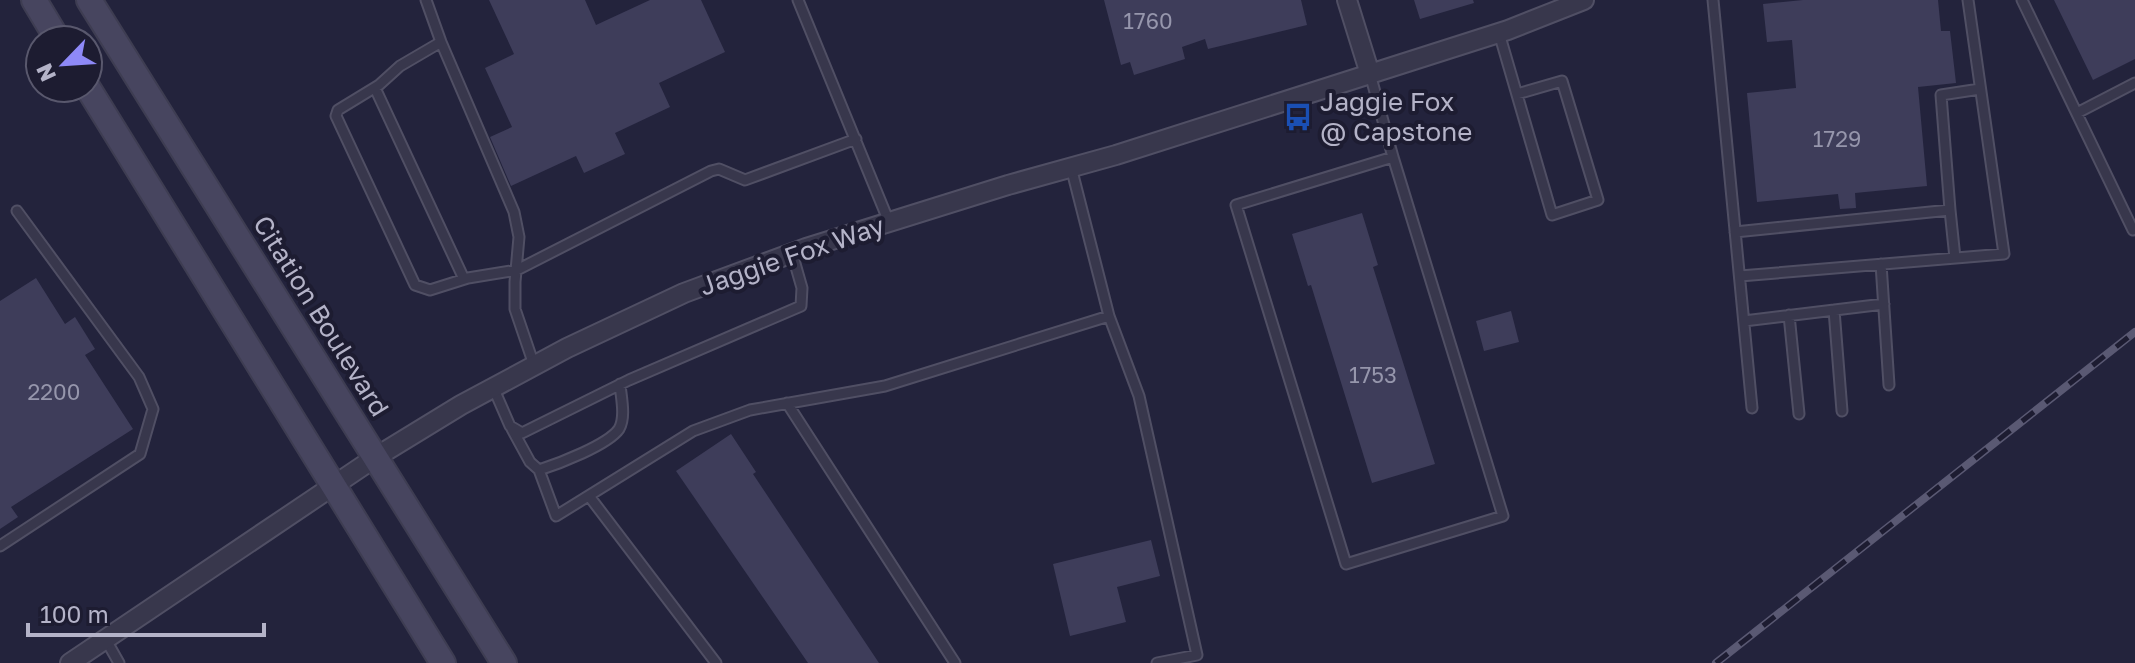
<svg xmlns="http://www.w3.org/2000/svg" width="2135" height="663" font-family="'Golos Text',sans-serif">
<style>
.building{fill:#3e3d5a}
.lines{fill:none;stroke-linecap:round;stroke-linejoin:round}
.service-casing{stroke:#504f64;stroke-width:13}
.minor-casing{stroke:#504f64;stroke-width:22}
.secondary-casing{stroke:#3e3d52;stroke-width:28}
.service{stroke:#38374c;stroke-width:9}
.minor{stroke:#38374c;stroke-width:18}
.secondary{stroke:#47455f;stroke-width:24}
.rail-casing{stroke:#5a5973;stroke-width:8}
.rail{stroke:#1d1c31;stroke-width:5;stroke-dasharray:15;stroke-linecap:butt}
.labels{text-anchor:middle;stroke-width:8;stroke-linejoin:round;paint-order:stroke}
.number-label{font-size:22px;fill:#9696ac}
.poi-label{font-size:26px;fill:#b4b3c8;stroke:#1d1c31;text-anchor:start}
.street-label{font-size:26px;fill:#b4b3c8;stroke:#1d1c31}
</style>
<rect width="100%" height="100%" fill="#23233c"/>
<!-- building -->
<path class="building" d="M 489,0 L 585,0 L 596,25 L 650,0 L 701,0 L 725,52 L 659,83 L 670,107 L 615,133 L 625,154 L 584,173 L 576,156 L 511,186 L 490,137 L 512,127 L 485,68 L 514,54 Z
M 1104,0 L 1301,0 L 1307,25 L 1208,49 L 1205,39 L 1182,47 L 1185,59 L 1134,75 L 1130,62 L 1121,65 Z
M 1414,0 L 1473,0 L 1474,3 L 1420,19 Z
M 1803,0 L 1938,0 L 1941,31 L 1950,31 L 1956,83 L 1918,87 L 1927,186 L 1855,193 L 1856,208 L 1840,209 L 1838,194 L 1757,202 L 1747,93 L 1796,88 L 1792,40 L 1767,42 L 1763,4 Z
M 2054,0 L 2135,0 L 2135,59 L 2093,80 Z
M 1362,213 L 1378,265 L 1373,267 L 1435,464 L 1372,483 L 1311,285 L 1308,286 L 1292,234 Z
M 36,278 L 65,324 L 75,317 L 95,349 L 85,355 L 133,429 L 11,507 L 18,517 L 0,529 L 0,301 Z
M 1511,311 L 1519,342 L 1484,351 L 1476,321 Z
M 731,434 L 756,472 L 753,474 L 879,663 L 808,663 L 676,471 Z
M 1151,540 L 1160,576 L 1117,587 L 1126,622 L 1070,636 L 1053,564 Z"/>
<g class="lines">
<defs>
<path id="service" d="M 426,0 L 441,42 L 514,212 L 519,237 L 515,282 L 515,309 L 534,365
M 798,0 L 889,222
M 1713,0 L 1752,408
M 2022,0 L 2133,230
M 1499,33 L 1552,215 L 1598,200 L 1562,81 L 1517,94
M 441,42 L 400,66 L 379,85 L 338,110 L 336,116 L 415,285 L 430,290 L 468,278 L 517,270 L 711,171 L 719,169 L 745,180 L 856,139
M 1370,74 L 1393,157
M 375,88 L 464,279
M 2077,113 L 2135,83
M 1393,157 L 1503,516 L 1346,564 L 1236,205 Z
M 1950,210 L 1941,95 L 1980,89
M 1735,232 L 1950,210 L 1955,258
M 1881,264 L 1889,385
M 1740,276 L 2004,254 L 1968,0
M 1834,310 L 1842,411
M 1789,315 L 1799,414
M 1109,316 L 1139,396 L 1197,655 L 1157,663
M 1744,321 L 1884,304
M 493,387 L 510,426 L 522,433 L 629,380 L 801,306 L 802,288 L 792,253
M 787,403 L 955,663
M 512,429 L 530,462 L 539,470 C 558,464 608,445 619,429 C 626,417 621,397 620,384
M 539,470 L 556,516 L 693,431 L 750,410 L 885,386 L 1109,316 L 1071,167
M 589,496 L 716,663
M 0,546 L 140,454 L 153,409 L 139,377 L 17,211
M 106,640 L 119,663"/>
<path id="minor" d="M 1347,0 L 1370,74
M 70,663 L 376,457 L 461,405 L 567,348 L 684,293 L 806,248 L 1008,185 L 1116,155 L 1508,30 L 1584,0"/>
<path id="secondary" d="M 34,0 L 58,40
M 89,0 L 504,663
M 88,88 L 443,663"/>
</defs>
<!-- service casing -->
<use href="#service" class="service-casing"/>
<!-- minor casing -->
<use href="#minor" class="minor-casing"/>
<!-- secondary casing -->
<use href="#secondary" class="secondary-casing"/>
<!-- service -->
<use href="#service" class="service"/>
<!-- minor -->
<use href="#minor" class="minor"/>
<!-- secondary -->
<use href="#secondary" class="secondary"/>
<defs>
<path id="rail" d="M 1716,663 L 2135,332"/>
</defs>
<!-- rail casing -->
<use href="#rail" class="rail-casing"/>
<!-- rail -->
<use href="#rail" class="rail"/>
</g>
<!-- icons -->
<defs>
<symbol id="bus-bare" viewBox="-9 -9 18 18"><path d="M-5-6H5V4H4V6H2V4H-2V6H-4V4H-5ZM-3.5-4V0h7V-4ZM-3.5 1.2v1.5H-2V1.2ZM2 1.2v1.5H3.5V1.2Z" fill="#1a4fb4" stroke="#1d1c31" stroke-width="2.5" paint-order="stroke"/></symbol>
</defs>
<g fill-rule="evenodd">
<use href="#bus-bare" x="1278" y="97" width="40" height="40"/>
</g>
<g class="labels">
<!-- number labels -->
<g class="number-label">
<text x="1148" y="29">1760</text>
<text x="1837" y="147">1729</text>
<text x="1373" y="383">1753</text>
<text x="54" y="400">2200</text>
</g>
<!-- poi labels -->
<g class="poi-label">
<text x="1320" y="111">Jaggie Fox<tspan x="1320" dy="30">@ Capstone</tspan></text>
</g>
<!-- street labels -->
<g class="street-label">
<text transform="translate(792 256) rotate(-19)" y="9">Jaggie Fox Way</text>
<text transform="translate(321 316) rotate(58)" y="9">Citation Boulevard</text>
</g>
</g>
<!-- north arrow -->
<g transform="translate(64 64) rotate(245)"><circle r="38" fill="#1d1c31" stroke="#59586d" stroke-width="2"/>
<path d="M0-6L14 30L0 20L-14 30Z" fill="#8e89f7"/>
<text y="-12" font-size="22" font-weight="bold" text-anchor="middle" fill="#b4b3c8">N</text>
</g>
<!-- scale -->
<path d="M28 623v12h236v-12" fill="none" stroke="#b4b3c8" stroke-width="4"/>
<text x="40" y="623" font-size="24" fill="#b4b3c8" stroke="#1d1c31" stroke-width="6" paint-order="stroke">100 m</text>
</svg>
